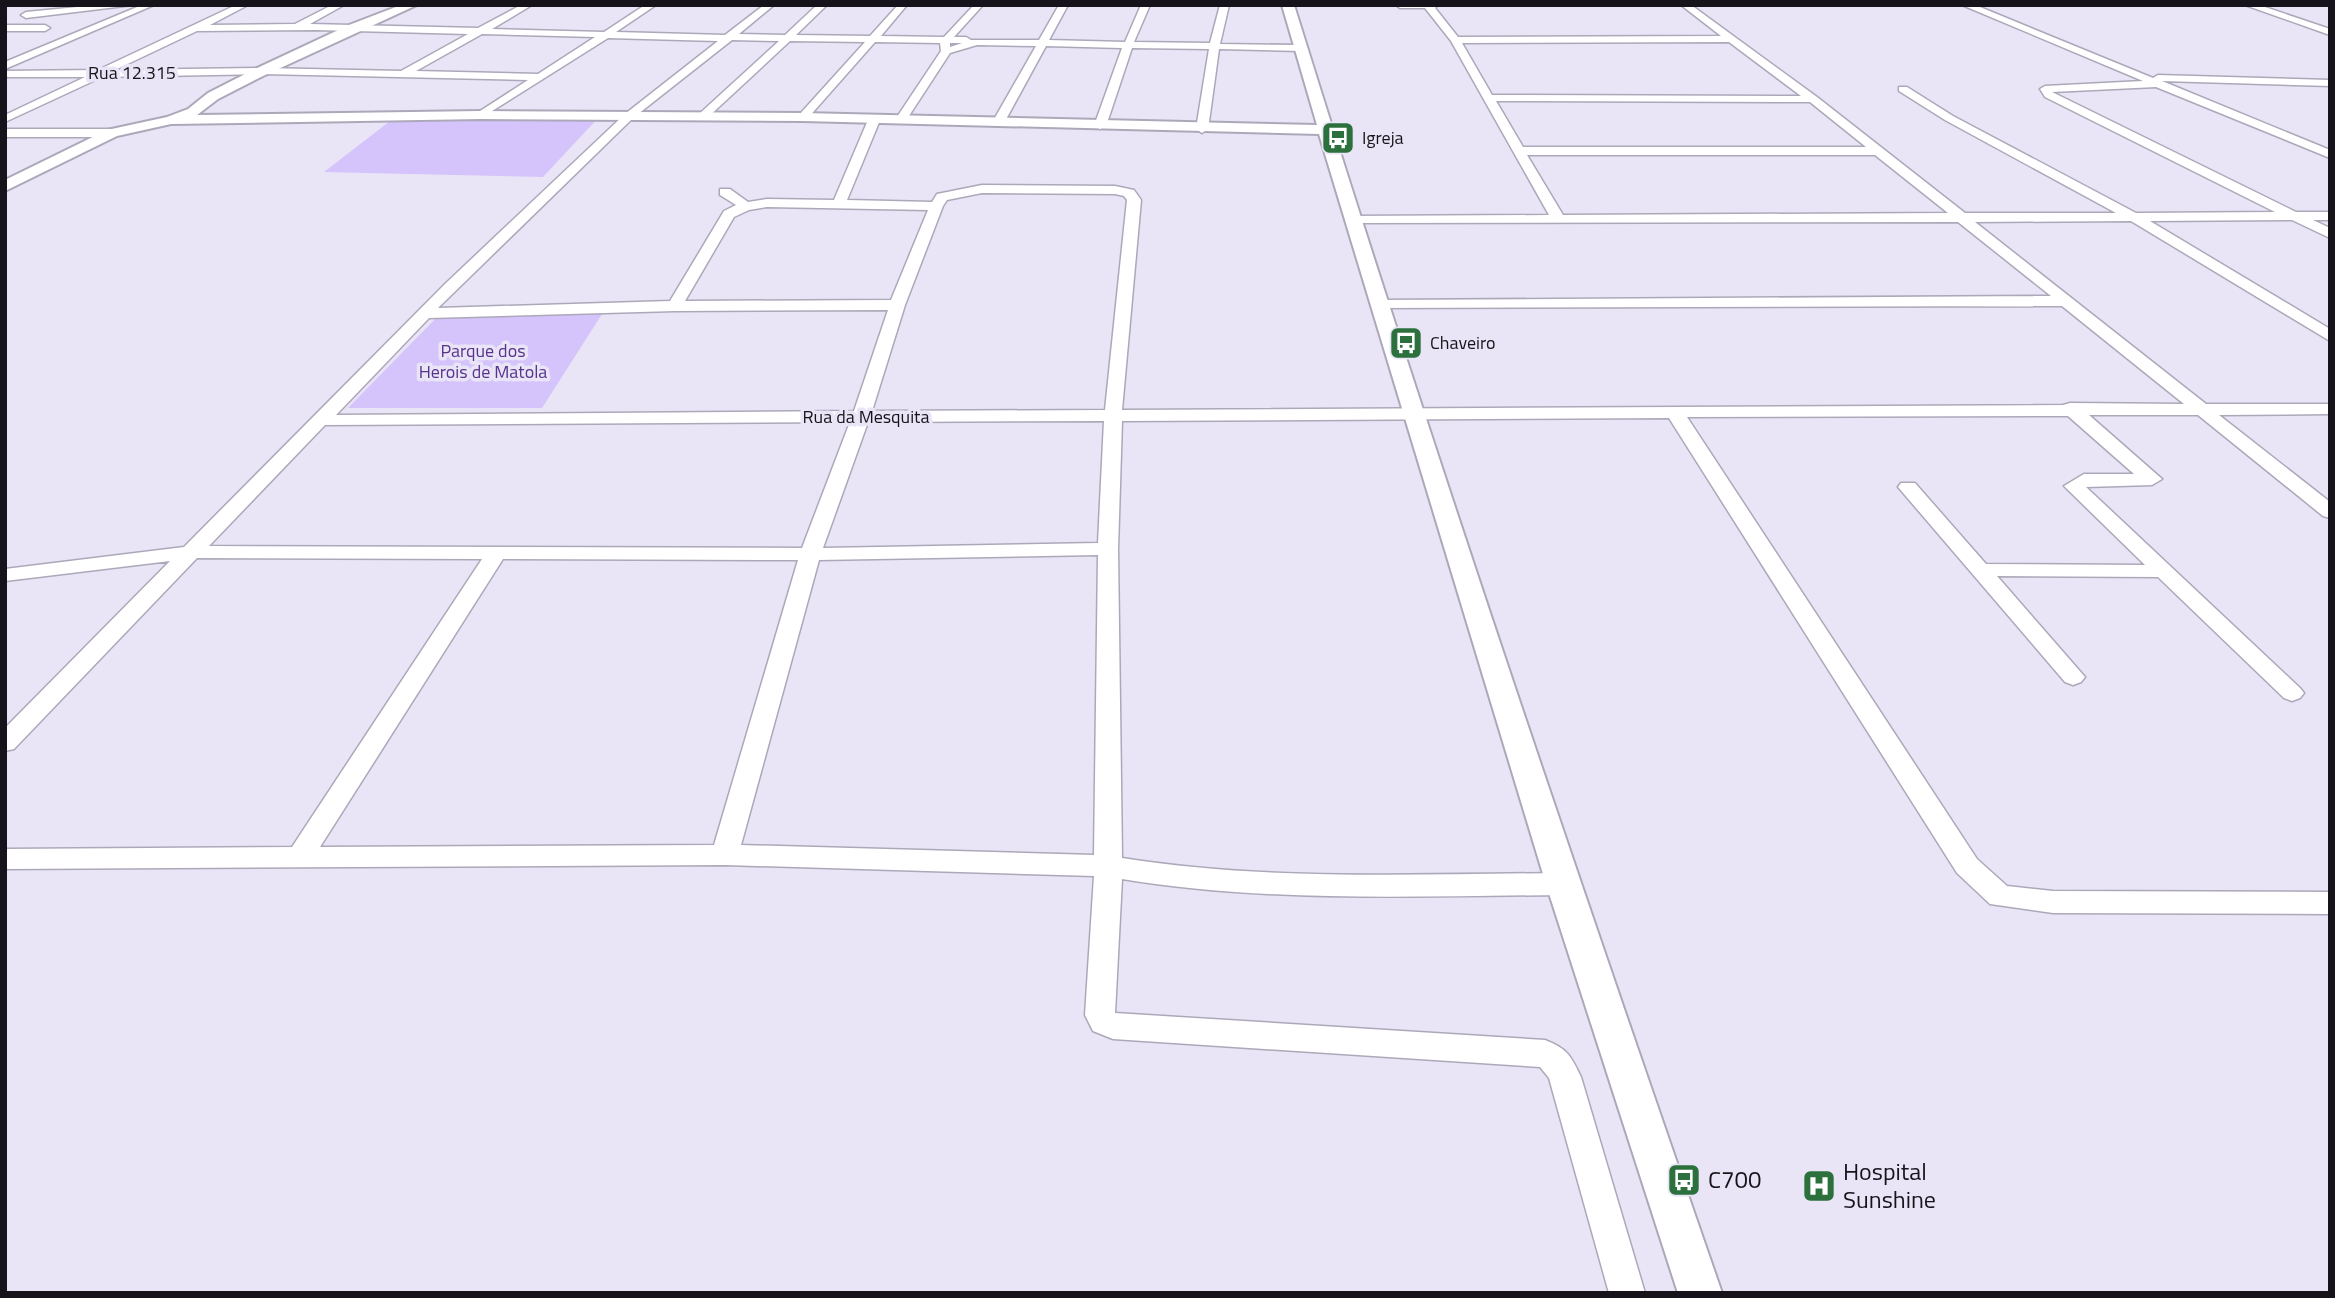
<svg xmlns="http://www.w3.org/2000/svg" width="2335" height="1298" font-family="'Titillium Web',sans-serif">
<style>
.green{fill:#d5c3fb}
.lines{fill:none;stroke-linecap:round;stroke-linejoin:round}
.minor-casing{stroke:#ada8b9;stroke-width:3}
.tertiary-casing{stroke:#ada8b9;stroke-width:4}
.minor{fill:#fff;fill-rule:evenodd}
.tertiary{fill:#fff;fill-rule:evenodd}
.labels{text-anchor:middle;stroke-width:7;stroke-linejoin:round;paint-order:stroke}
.far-street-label{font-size:18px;fill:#16141a;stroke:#e9e4f6}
.far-poi-label{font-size:18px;fill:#16141a;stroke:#e9e4f6;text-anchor:start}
.far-park-label{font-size:18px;fill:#58338c;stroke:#e9e4f6}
.near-poi-label{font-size:24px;fill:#16141a;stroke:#e9e4f6;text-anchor:start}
</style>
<rect width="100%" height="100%" fill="#e9e4f6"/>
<!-- green -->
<path class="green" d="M 394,118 L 598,118 L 543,177 L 324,172 Z
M 602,314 L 542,408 L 348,408 L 439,315 Z"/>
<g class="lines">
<defs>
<path id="minor" d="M 98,5 L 133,5 L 26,18 L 21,15 L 26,12 Z
M 142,5 L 154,5 L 5,69 L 5,62 Z
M 236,5 L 248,5 L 210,25 L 295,24 L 332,5 L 344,5 L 310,24 L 478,28 L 521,5 L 532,5 L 492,29 L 604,32 L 645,5 L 656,5 L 616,32 L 725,35 L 764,5 L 774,5 L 739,34 L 785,35 L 817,5 L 827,5 L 796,35 L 870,36 L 898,5 L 907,5 L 881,36 L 944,37 L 974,5 L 983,5 L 954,37 L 966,37 L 971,40 L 1039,40 L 1059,5 L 1068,5 L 1049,40 L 1125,42 L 1141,5 L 1150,5 L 1134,42 L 1210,43 L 1220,5 L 1229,5 L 1220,44 L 1300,45 L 1305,48 L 1300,51 L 1219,49 L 1208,129 L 1202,133 L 1196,129 L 1209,49 L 1132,48 L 1106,126 L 1100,129 L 1094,126 L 1122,48 L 1046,46 L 1004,123 L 998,126 L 992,123 L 1036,46 L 977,45 L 950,53 L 905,122 L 901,123 L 895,120 L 941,51 L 940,43 L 875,42 L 807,119 L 803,120 L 797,117 L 799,115 L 865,42 L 790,41 L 706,119 L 698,119 L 698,115 L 779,41 L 732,40 L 633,118 L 438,308 L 670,301 L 724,211 L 736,205 L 720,195 L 720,189 L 730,189 L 748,202 L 767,199 L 834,200 L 868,120 L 874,117 L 880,120 L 847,200 L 932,202 L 937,194 L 982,185 L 1115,186 L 1134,190 L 1141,200 L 1122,410 L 2063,405 L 2070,403 L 2184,404 L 2062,306 L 1374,308 L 1371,305 L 1374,302 L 1379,300 L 2051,296 L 1958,222 L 1347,223 L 1347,217 L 1352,216 L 1549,215 L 1451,41 L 1425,8 L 1400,8 L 1396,5 L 1438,5 L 1435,8 L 1458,37 L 1721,36 L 1681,5 L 1691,5 L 1817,97 L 1965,213 L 2116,213 L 1945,120 L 1899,91 L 1899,87 L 1907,87 L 1953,116 L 2136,213 L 2275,212 L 2045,97 L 2040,89 L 2045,86 L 2143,81 L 1962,5 L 1975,5 L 2153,78 L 2158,75 L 2330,80 L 2330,86 L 2162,81 L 2330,150 L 2330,158 L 2156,87 L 2052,92 L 2296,212 L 2330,212 L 2330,220 L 2313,220 L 2330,228 L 2330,238 L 2292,220 L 2150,221 L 2330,329 L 2330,341 L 2131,221 L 1975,222 L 2206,404 L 2330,404 L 2330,414 L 2219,415 L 2330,502 L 2330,518 L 2323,516 L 2198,415 L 2089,415 L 2162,479 L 2152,485 L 2086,487 L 2300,688 L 2304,693 L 2300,698 L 2292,701 L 2284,698 L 2158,577 L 1997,576 L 2085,677 L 2081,682 L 2073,685 L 2065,682 L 1898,487 L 1901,483 L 1915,483 L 1986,564 L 2145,565 L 2064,486 L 2084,474 L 2134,474 L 2068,416 L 1687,417 L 1977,859 L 2007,886 L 2053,891 L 2330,892 L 2330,914 L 2053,913 L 1990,904 L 1957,873 L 1669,418 L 1122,421 L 1118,549 L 1122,858 C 1268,881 1415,874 1563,873 L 1573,876 L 1577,884 L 1573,892 L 1563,895 C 1415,896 1268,903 1122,879 L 1115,1013 L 1545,1040 C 1568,1049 1571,1056 1581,1077 L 1645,1293 L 1609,1293 L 1549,1078 L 1540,1067 L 1113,1039 L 1093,1031 L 1085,1015 L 1094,876 L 725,865 L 5,869 L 5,849 L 292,847 L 482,559 L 197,558 L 14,749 L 5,751 L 5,728 L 170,561 L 5,581 L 5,569 L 184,547 L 445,284 L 625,114 L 718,41 L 608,38 L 481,118 L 477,117 L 477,113 L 528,80 L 263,74 L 102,77 L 5,122 L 5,115 L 85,77 L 5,77 L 5,71 L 98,70 ZM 316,30 L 468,34 L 401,71 L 263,68 L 115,70 L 197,31 ZM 482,34 L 595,37 L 538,74 L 416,71 ZM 1729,42 L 1801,96 L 1492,95 L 1462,43 ZM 950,43 L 962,43 L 950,47 ZM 1496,101 L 1810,102 L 1866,147 L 1523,147 ZM 1527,155 L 1875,155 L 1948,213 L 1563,215 ZM 982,193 L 1115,194 L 1124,196 L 1127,200 L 1105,410 L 872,411 L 905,305 L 943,206 L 947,200 ZM 767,207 L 928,210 L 891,300 L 685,301 L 734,217 L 749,210 ZM 888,310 L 854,411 L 336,415 L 429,318 L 675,311 ZM 1104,421 L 1098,543 L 823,548 L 868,422 ZM 850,422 L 802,548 L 209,546 L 325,425 ZM 1098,555 L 1094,855 L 741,845 L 819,560 ZM 503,559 L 798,560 L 714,845 L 320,847 Z
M 2245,5 L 2259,5 L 2330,29 L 2330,35 Z
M 5,25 L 45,25 L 50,28 L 45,31 L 5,31 Z
M 5,129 L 112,129 L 118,133 L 112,137 L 5,137 Z"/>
<path id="tertiary" d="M 401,5 L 417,5 L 263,76 L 218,99 L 197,115 L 481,111 L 803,113 L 1317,125 L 1282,5 L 1294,5 C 1428,437 1574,866 1722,1293 L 1678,1293 L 1546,884 L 1319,134 L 803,121 L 481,119 L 171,124 L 117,136 L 5,191 L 5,180 L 107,130 L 167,117 L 188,109 L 208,93 L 253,70 L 349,25 Z"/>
</defs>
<!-- minor casing -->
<use href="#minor" class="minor-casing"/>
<!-- tertiary casing -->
<use href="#tertiary" class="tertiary-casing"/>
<!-- minor -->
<use href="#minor" class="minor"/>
<!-- tertiary -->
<use href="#tertiary" class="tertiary"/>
</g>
<!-- icons -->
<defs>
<symbol id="bus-square" viewBox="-11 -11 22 22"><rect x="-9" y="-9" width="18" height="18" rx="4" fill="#2c713d" stroke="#e9e4f6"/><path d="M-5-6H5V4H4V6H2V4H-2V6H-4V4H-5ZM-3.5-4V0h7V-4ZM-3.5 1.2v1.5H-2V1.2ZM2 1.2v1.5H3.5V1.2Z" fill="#fff"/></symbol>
<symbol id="hospital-square" viewBox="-11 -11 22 22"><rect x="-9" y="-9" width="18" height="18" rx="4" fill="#2c713d" stroke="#e9e4f6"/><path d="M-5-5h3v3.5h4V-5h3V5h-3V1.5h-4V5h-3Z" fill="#fff"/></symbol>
</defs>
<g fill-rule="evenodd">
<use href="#bus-square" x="1319" y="119" width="38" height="38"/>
<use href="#bus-square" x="1387" y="324" width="38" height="38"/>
<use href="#bus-square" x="1665" y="1161" width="38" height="38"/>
<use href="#hospital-square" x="1800" y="1167" width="38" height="38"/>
</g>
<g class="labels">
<!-- far-street labels -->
<g class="far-street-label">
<text x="132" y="79">Rua 12.315</text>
<text x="866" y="423">Rua da Mesquita</text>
</g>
<!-- far-poi labels -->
<g class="far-poi-label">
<text x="1362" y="144">Igreja</text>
<text x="1430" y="349">Chaveiro</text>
</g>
<!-- far-park labels -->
<g class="far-park-label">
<text x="483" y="357">Parque dos<tspan x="483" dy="21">Herois de Matola</tspan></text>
</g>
<!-- near-poi labels -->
<g class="near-poi-label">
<text x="1843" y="1180">Hospital<tspan x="1843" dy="28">Sunshine</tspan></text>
<text x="1708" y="1188">C700</text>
</g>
</g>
<!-- border -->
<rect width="2335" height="1298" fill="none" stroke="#16141a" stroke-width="14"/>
</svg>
